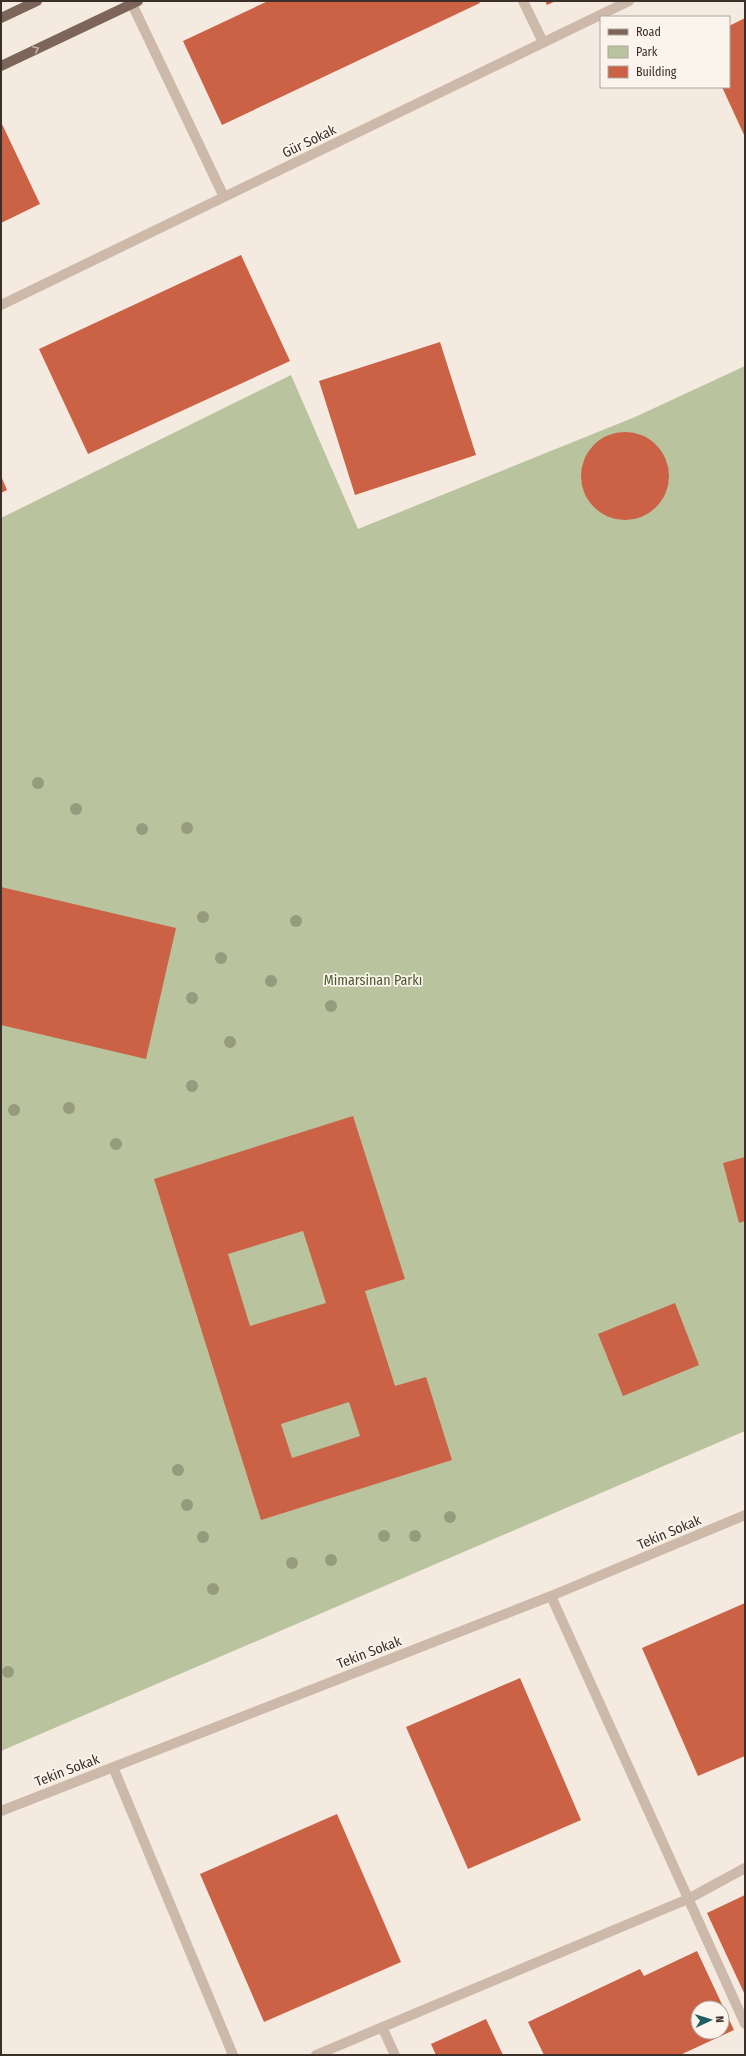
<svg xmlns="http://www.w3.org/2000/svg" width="746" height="2056" font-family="'Fira Sans Condensed',sans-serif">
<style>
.green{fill:#b9c49e}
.building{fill:#cb6246;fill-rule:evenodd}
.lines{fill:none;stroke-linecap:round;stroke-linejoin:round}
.minor{stroke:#cdb9aa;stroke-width:10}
.major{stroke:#7d655a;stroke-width:10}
.tree{fill:#979b7d}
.oneway{stroke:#c2b4aa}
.labels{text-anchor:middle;stroke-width:3.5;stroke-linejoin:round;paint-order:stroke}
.street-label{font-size:14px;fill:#3b2f2a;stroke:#fbf4ec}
.park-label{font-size:14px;fill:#4b5a2c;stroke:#fbf4ec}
</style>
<rect width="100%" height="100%" fill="#f4eadf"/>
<!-- green -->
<path class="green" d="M 745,366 L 745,1431 L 1,1751 L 1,518 L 291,375 L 358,529 L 635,417 Z"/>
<!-- building -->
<path class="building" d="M 268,1 L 479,1 L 480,3 L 222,125 L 183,41 Z
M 545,1 L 556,1 L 547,5 Z
M 745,18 L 745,137 L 722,87 L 729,87 L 729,26 Z
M 1,122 L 40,204 L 1,223 Z
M 241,255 L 290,361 L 88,454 L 39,349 Z
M 440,342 L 476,455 L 355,495 L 319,381 Z
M581 476a44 44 0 1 1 88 0a44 44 0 1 1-88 0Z
M 1,476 L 7,490 L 1,493 Z
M 1,887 L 176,928 L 146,1059 L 1,1025 Z
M 353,1116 L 405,1279 L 365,1291 L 395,1386 L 426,1377 L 452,1460 L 261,1520 L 154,1179 ZM 303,1231 L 326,1303 L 250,1326 L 228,1254 ZM 349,1402 L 360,1436 L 292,1458 L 281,1424 Z
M 745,1157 L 745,1221 L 739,1223 L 723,1163 Z
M 675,1303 L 699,1365 L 623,1396 L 598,1334 Z
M 745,1603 L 745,1756 L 698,1776 L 642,1648 Z
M 520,1678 L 581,1820 L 468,1869 L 406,1727 Z
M 337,1814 L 401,1962 L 264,2022 L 200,1874 Z
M 745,1895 L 745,1995 L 707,1913 Z
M 697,1951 L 734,2030 L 680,2055 L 544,2055 L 528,2022 L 640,1969 L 644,1976 ZM 698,2008 L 722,2008 L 722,2032 L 698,2032 Z
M 486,2019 L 503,2055 L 436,2055 L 431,2044 Z"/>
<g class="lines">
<!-- minor -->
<path class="minor" d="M 523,1 L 543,42
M 132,4 L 224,197
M 1,305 L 629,1
M 551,1596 L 745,2024
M 113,1767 L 233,2055
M 1,1811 L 551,1596 L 745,1515
M 382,2027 L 395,2055
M 316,2055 L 688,1899 L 745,1868"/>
<!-- major -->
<path class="major" d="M 1,18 L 37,1
M 1,66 L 138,1"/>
</g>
<!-- trees -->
<g class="tree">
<circle cx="38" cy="783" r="6"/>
<circle cx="76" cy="809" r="6"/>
<circle cx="187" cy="828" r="6"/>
<circle cx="142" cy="829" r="6"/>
<circle cx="203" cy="917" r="6"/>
<circle cx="296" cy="921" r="6"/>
<circle cx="221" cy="958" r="6"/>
<circle cx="271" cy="981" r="6"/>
<circle cx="192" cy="998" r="6"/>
<circle cx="331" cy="1006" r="6"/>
<circle cx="230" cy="1042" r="6"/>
<circle cx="192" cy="1086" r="6"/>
<circle cx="69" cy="1108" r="6"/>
<circle cx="14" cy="1110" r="6"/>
<circle cx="116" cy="1144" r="6"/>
<circle cx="178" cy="1470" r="6"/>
<circle cx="187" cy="1505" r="6"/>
<circle cx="450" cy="1517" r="6"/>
<circle cx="384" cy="1536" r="6"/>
<circle cx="415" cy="1536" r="6"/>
<circle cx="203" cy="1537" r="6"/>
<circle cx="331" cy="1560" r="6"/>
<circle cx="292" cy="1563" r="6"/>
<circle cx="213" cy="1589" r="6"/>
<circle cx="8" cy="1672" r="6"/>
</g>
<!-- one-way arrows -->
<defs><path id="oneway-chevron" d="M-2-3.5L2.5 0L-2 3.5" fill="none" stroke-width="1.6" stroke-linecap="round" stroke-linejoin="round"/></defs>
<use class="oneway" href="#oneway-chevron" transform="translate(36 49) rotate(-25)"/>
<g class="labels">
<!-- street labels -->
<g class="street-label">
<text transform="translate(309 141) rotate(-26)" y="5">Gür Sokak</text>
<text transform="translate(669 1532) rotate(-23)" y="5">Tekin Sokak</text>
<text transform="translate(369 1652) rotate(-21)" y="5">Tekin Sokak</text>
<text transform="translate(67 1770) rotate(-21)" y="5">Tekin Sokak</text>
</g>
<!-- park labels -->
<g class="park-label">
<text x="373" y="985">Mimarsinan Parkı</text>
</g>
</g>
<!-- border -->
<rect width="746" height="2056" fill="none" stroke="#3b2f2a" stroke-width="4"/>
<!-- legend -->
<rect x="600" y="16" width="130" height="72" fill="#fbf4ec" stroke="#aea59e"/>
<rect x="608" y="29" width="20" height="6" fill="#7d655a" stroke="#aea59e"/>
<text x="636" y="36" font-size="12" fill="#3b2f2a">Road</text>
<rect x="608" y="46" width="20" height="12" fill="#b9c49e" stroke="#aea59e"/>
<text x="636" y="56" font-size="12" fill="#3b2f2a">Park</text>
<rect x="608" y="66" width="20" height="12" fill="#cb6246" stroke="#aea59e"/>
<text x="636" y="76" font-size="12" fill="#3b2f2a">Building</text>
<!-- north arrow -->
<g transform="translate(710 2020) rotate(86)"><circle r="19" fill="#fbf4ec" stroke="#aea59e"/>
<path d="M0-3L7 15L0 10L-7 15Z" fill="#1d5c5f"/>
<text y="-6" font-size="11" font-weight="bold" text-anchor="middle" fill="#3b2f2a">N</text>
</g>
</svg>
